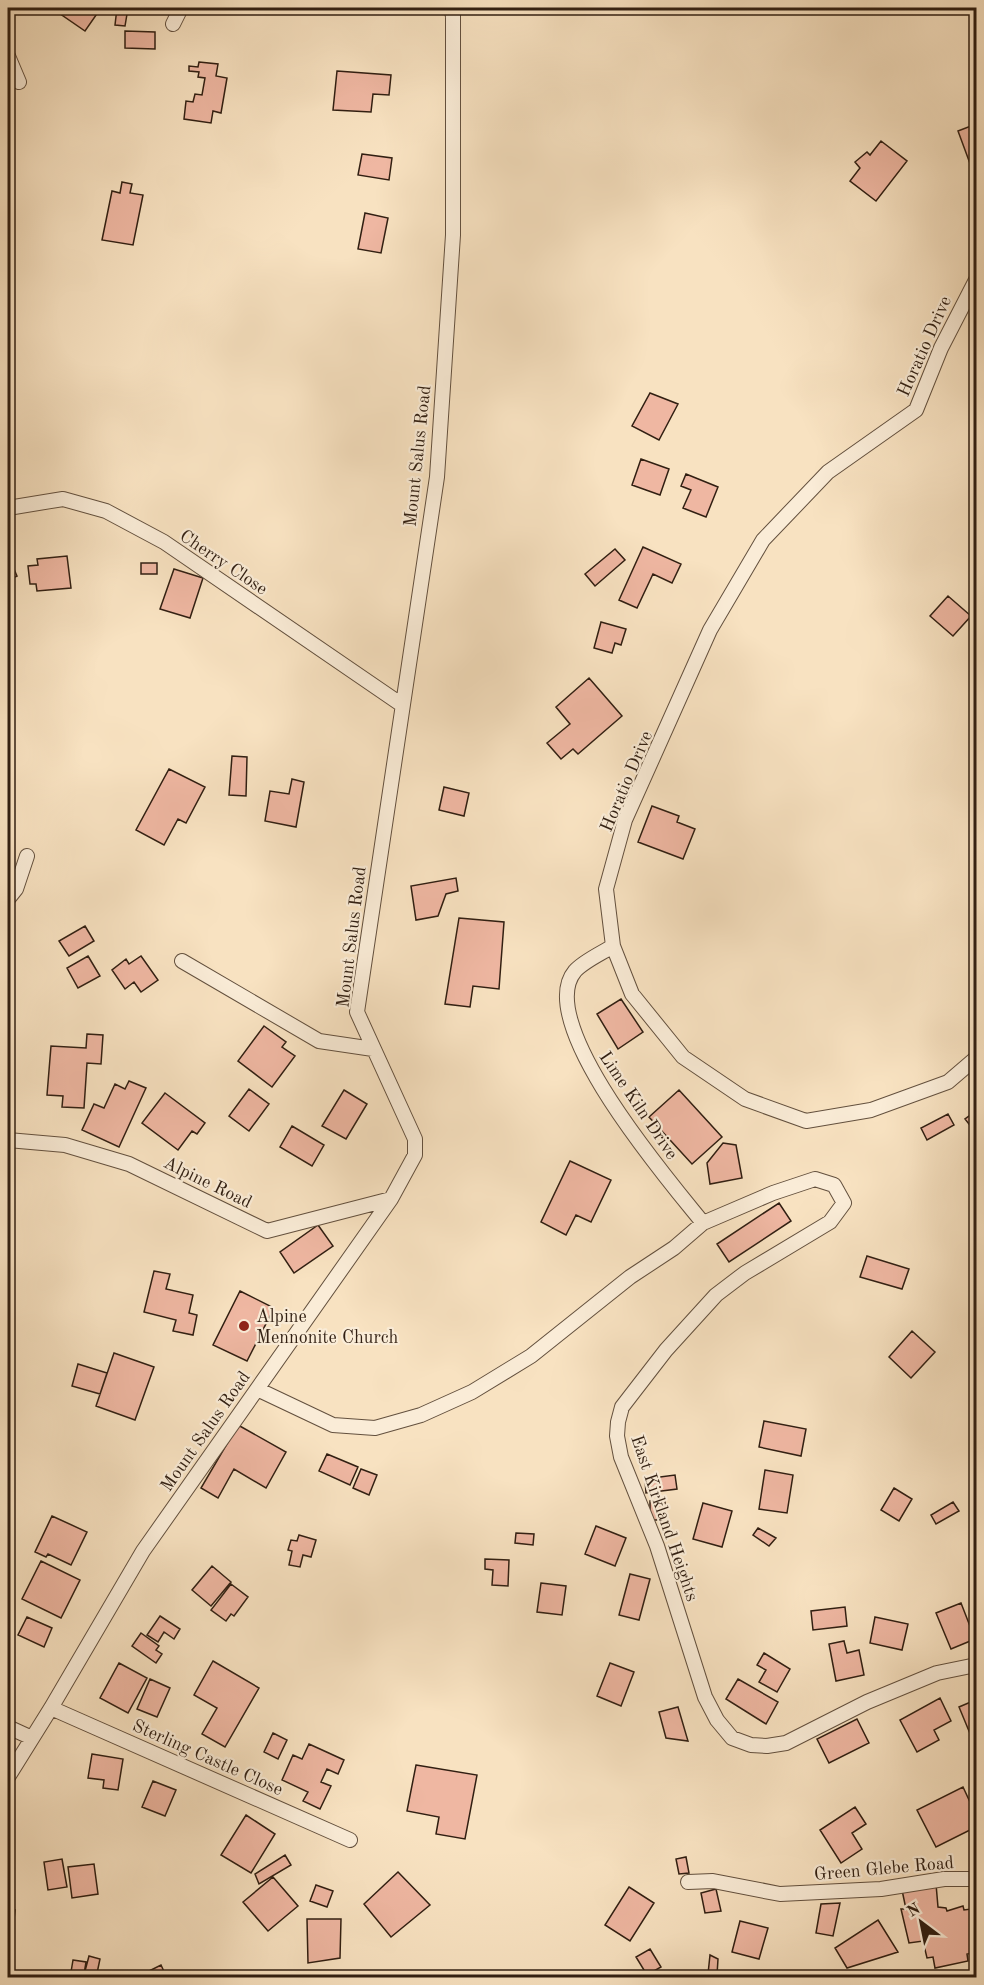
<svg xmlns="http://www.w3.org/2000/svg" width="984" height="1985" font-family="'Old Standard TT',serif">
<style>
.building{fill:#efb7a2;stroke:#311f12;stroke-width:1.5}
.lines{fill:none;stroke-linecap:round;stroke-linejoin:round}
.minor-casing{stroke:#63503e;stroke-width:16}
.minor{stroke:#faecd7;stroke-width:14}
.poi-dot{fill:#8f2418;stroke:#faecd7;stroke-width:2}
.labels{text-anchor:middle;stroke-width:4.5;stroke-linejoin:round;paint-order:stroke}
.street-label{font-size:18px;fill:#311f12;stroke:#faecd7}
.poi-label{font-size:18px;fill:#311f12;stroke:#faecd7;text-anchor:start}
</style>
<rect width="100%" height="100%" fill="#f8e2c1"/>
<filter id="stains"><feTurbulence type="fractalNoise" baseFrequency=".00333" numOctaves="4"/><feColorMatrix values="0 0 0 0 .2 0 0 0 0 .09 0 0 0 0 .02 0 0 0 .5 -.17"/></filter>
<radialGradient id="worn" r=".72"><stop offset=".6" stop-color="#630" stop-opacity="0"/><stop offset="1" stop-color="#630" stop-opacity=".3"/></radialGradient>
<!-- building -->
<path class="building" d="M 58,8 L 101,8 L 85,31 L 56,11 Z
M 117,8 L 128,8 L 125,26 L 115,25 Z
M 125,31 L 155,32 L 155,49 L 125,48 Z
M 199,62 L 218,64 L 216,76 L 227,78 L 221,113 L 213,111 L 211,123 L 184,119 L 186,101 L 193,102 L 195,94 L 202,95 L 205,78 L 198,77 L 199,72 L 189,71 L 189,66 L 198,67 Z
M 337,71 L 391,75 L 389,95 L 373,94 L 371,112 L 333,110 Z
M 976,124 L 976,167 L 972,169 L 958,131 Z
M 881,141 L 907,161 L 876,201 L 850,181 L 860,168 L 855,162 L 867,152 L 870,155 Z
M 362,154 L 392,158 L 389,180 L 358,175 Z
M 122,182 L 132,184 L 130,193 L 143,195 L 133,245 L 102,240 L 112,191 L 120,193 Z
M 365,213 L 388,218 L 381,253 L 358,249 Z
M 650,393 L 678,404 L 659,440 L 632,426 Z
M 641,459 L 669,469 L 660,495 L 632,485 Z
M 686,474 L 718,487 L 706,517 L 683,508 L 691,490 L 681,486 Z
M 643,547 L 681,564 L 672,583 L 653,574 L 637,608 L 619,600 Z
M 615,549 L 625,560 L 595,586 L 585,574 Z
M 8,555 L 17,576 L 8,580 Z
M 67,556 L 71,588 L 37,591 L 36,584 L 30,584 L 28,566 L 38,565 L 37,559 Z
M 141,563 L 157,563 L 157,574 L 141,574 Z
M 174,569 L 203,578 L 190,618 L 160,609 Z
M 948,596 L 971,616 L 953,636 L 930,616 Z
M 601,622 L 626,629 L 621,645 L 615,643 L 612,653 L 594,648 Z
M 589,678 L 622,716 L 578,754 L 573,749 L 561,759 L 547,743 L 570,724 L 556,707 Z
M 232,756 L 247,757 L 246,796 L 229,795 Z
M 169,769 L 205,787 L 186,823 L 178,819 L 164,845 L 136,830 Z
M 292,779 L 304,782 L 296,827 L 265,821 L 270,791 L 289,794 Z
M 444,787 L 469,793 L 464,816 L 439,810 Z
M 652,806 L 679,816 L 677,822 L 695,829 L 683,859 L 638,842 Z
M 456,878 L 458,891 L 446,894 L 438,916 L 416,920 L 411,886 Z
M 459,918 L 504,922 L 499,989 L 473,986 L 470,1007 L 445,1004 Z
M 85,926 L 94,941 L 69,956 L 59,941 Z
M 88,956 L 100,976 L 78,988 L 67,968 Z
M 141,956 L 158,980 L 141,992 L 134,982 L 125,989 L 112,970 L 126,959 L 129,964 Z
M 621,999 L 643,1032 L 618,1049 L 597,1014 Z
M 264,1026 L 286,1042 L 282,1047 L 295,1056 L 272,1087 L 238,1061 Z
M 87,1034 L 103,1035 L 101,1064 L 87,1063 L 84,1108 L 62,1107 L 63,1096 L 47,1095 L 51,1046 L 86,1048 Z
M 129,1081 L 146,1088 L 119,1147 L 82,1130 L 94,1104 L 104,1108 L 115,1084 L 125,1089 Z
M 249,1089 L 269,1104 L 249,1131 L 229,1116 Z
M 344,1090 L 367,1104 L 346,1139 L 322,1126 Z
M 679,1090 L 722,1137 L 692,1164 L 649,1117 Z
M 165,1093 L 205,1123 L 197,1134 L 192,1131 L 178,1150 L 142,1123 Z
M 976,1111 L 976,1133 L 965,1119 Z
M 948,1114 L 954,1125 L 927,1140 L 921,1128 Z
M 292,1126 L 324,1145 L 312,1166 L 280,1147 Z
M 723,1143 L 736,1145 L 742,1178 L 710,1184 L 707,1163 Z
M 570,1161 L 611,1180 L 591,1222 L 576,1215 L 566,1235 L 541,1222 Z
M 779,1203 L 791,1221 L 729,1262 L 717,1244 Z
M 318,1225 L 333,1246 L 294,1273 L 280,1252 Z
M 867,1256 L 909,1269 L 902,1289 L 860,1277 Z
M 154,1271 L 170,1274 L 166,1289 L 193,1295 L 189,1313 L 197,1315 L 193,1335 L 173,1331 L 176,1320 L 144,1312 Z
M 240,1291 L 274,1308 L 247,1361 L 213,1345 Z
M 912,1331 L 935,1352 L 911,1378 L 889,1357 Z
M 114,1353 L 154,1367 L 135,1420 L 96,1406 Z
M 78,1364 L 107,1373 L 100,1394 L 72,1386 Z
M 764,1421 L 806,1429 L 801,1456 L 759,1447 Z
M 238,1425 L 286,1452 L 266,1488 L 234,1469 L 218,1498 L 201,1488 Z
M 327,1454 L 358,1467 L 350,1485 L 319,1471 Z
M 361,1469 L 377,1475 L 369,1495 L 353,1488 Z
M 765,1470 L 793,1475 L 787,1513 L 759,1509 Z
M 675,1475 L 677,1489 L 646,1493 L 645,1479 Z
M 894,1488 L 912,1499 L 899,1521 L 881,1510 Z
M 665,1500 L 665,1520 L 650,1520 L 650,1501 Z
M 953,1502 L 959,1511 L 936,1524 L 931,1515 Z
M 703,1503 L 732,1511 L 722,1547 L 693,1539 Z
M 52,1516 L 87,1532 L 71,1565 L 48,1554 L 46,1557 L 35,1552 Z
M 596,1526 L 626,1538 L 615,1566 L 585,1554 Z
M 758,1528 L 776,1538 L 769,1546 L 753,1535 Z
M 516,1533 L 534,1534 L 533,1545 L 515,1543 Z
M 299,1535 L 316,1540 L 311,1557 L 303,1555 L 300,1567 L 289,1565 L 292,1551 L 288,1550 L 291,1540 L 297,1541 Z
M 485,1559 L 509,1560 L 508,1586 L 492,1585 L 493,1570 L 485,1569 Z
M 41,1561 L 80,1580 L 61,1618 L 22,1599 Z
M 212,1566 L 231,1582 L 211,1606 L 192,1590 Z
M 630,1574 L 650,1579 L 639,1620 L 619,1615 Z
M 541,1583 L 566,1586 L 562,1615 L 537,1612 Z
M 231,1584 L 248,1597 L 234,1616 L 231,1614 L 226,1621 L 211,1610 Z
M 961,1603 L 975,1639 L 951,1649 L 936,1613 Z
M 845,1607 L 847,1626 L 813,1630 L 811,1611 Z
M 160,1616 L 180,1629 L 174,1639 L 164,1632 L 158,1642 L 147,1635 Z
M 27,1617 L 52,1628 L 44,1647 L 18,1635 Z
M 875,1617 L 908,1624 L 902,1650 L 870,1643 Z
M 141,1633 L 159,1646 L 156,1650 L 162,1654 L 156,1663 L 132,1646 Z
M 844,1641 L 847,1653 L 859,1650 L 864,1675 L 836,1681 L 829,1644 Z
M 764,1653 L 790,1669 L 777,1692 L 759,1682 L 766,1670 L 757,1665 Z
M 213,1661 L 259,1688 L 225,1747 L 202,1734 L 217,1708 L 194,1695 Z
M 119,1663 L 147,1678 L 128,1713 L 100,1698 Z
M 610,1663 L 634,1672 L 621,1706 L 597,1696 Z
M 150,1679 L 170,1688 L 157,1717 L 137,1709 Z
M 738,1679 L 778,1702 L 766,1724 L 726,1699 Z
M 940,1698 L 951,1721 L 934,1730 L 939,1740 L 917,1752 L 900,1720 Z
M 973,1701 L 976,1710 L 976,1748 L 959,1707 Z
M 678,1707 L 688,1741 L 666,1738 L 659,1712 Z
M 857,1719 L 869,1743 L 829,1763 L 817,1739 Z
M 273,1733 L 287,1740 L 278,1759 L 264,1752 Z
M 309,1744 L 344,1760 L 338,1774 L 327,1769 L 321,1782 L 331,1786 L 320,1809 L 303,1801 L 308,1792 L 282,1780 L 293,1755 L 302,1759 Z
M 92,1754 L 123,1759 L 118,1790 L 103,1788 L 104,1780 L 88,1778 Z
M 416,1765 L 477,1775 L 465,1839 L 436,1834 L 439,1817 L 407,1811 Z
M 153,1781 L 176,1790 L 165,1816 L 142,1807 Z
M 963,1787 L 976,1815 L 976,1827 L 936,1847 L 917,1810 Z
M 855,1807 L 866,1824 L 852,1833 L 862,1849 L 841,1863 L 820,1830 Z
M 246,1815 L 275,1834 L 251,1873 L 221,1855 Z
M 285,1855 L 291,1865 L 259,1884 L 255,1874 Z
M 686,1857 L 689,1873 L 679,1874 L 676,1859 Z
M 62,1859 L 67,1887 L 48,1890 L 44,1862 Z
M 94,1864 L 98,1894 L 72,1898 L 68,1867 Z
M 398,1872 L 430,1905 L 391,1937 L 364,1904 Z
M 273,1877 L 298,1906 L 268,1931 L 243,1902 Z
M 936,1884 L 938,1907 L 946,1908 L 947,1911 L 963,1906 L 964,1910 L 971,1909 L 976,1945 L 972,1946 L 973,1953 L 967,1954 L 968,1961 L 935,1968 L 933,1957 L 927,1958 L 923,1941 L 909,1943 L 901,1909 L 906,1909 L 902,1890 Z
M 316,1885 L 333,1891 L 327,1907 L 310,1901 Z
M 629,1887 L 654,1903 L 630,1941 L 605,1925 Z
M 716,1889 L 721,1911 L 705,1913 L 701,1893 Z
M 840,1903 L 833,1936 L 816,1933 L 821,1904 Z
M 8,1909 L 15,1910 L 13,1929 L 8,1928 Z
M 307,1919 L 341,1919 L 340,1958 L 308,1963 Z
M 878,1920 L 898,1952 L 847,1968 L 835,1948 Z
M 740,1921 L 768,1928 L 759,1959 L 732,1952 Z
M 650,1949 L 661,1967 L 647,1975 L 636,1957 Z
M 710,1955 L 718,1959 L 717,1975 L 708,1974 Z
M 89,1956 L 100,1959 L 96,1978 L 89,1978 L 90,1973 L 85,1971 Z
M 73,1960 L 86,1962 L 84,1974 L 71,1972 Z
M 161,1965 L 167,1978 L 135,1978 Z"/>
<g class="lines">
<defs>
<path id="minor" d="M 173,24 L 181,8
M 8,56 L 19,82
M 976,280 L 941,348 L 916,410 L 828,472 L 763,540 L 710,630 L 625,820 L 606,889 L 613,946 L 632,994 L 683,1057 L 745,1099 L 806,1121 L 871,1110 L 948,1082 L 976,1058
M 8,508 L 63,499 L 106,511 L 164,542 L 402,705
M 8,899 L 16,889 L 27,856
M 613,946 C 602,953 584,961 575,971 C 532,1022 671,1183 703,1223
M 182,961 L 319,1041 L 373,1049
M 8,1140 L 65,1145 L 129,1164 L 267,1231 L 391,1199
M 257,1389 L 333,1425 L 375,1428 L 421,1415 L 472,1392 L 531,1356 L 630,1277 L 674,1248 L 703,1223 L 773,1193 L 815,1179 L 834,1185 L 844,1203 L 830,1222 L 745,1273 L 716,1295 L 666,1350 L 632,1394 L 622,1407 L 618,1422 L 617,1436 L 621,1457 L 657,1546 L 705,1697 L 717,1720 L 732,1738 L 751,1745 L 767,1746 L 786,1743 L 867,1702 L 937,1673 L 976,1665
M 51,1708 L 350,1840
M 8,1727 L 32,1738
M 8,1777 L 51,1708 L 143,1551 L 391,1199 L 415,1155 L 415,1139 L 357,1012 L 437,477 L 453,235 L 453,16 L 451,8
M 688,1882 L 713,1881 L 780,1894 L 881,1889 L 944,1879 L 976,1879"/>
</defs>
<!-- minor casing -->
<use href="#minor" class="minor-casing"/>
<!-- minor -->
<use href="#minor" class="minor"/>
</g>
<!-- markers -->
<circle class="poi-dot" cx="244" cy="1326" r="6"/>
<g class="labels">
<!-- street labels -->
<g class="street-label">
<text transform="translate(924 346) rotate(-66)" y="6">Horatio Drive</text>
<text transform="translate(417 456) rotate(-84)" y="6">Mount Salus Road</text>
<text transform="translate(224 562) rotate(34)" y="6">Cherry Close</text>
<text transform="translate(626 781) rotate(-67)" y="6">Horatio Drive</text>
<text transform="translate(351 937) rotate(-83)" y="6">Mount Salus Road</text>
<text transform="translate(639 1105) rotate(56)" y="6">Lime Kiln Drive</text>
<text transform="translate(208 1182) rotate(26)" y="6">Alpine Road</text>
<text transform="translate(205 1431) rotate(-55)" y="6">Mount Salus Road</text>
<text transform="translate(665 1518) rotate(71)" y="6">East Kirkland Heights</text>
<text transform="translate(208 1757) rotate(24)" y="6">Sterling Castle Close</text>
<text transform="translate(884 1868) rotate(-5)" y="6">Green Glebe Road</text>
</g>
<!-- poi labels -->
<g class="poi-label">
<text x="256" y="1322">Alpine<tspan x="256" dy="21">Mennonite Church</tspan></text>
</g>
</g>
<!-- margin -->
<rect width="984" height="1985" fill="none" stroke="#f8e2c1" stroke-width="30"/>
<rect x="9" y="9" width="966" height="1967" fill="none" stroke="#311f12" stroke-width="3"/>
<rect x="15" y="15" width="954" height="1955" fill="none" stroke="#311f12" stroke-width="1.5"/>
<!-- north arrow -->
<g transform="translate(921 1922) rotate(328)" stroke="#faecd7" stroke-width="4.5" paint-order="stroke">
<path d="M0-4.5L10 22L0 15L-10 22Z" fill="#311f12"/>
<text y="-9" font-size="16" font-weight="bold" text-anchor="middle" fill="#311f12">N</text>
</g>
<rect width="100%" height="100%" filter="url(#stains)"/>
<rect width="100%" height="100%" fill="url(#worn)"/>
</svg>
